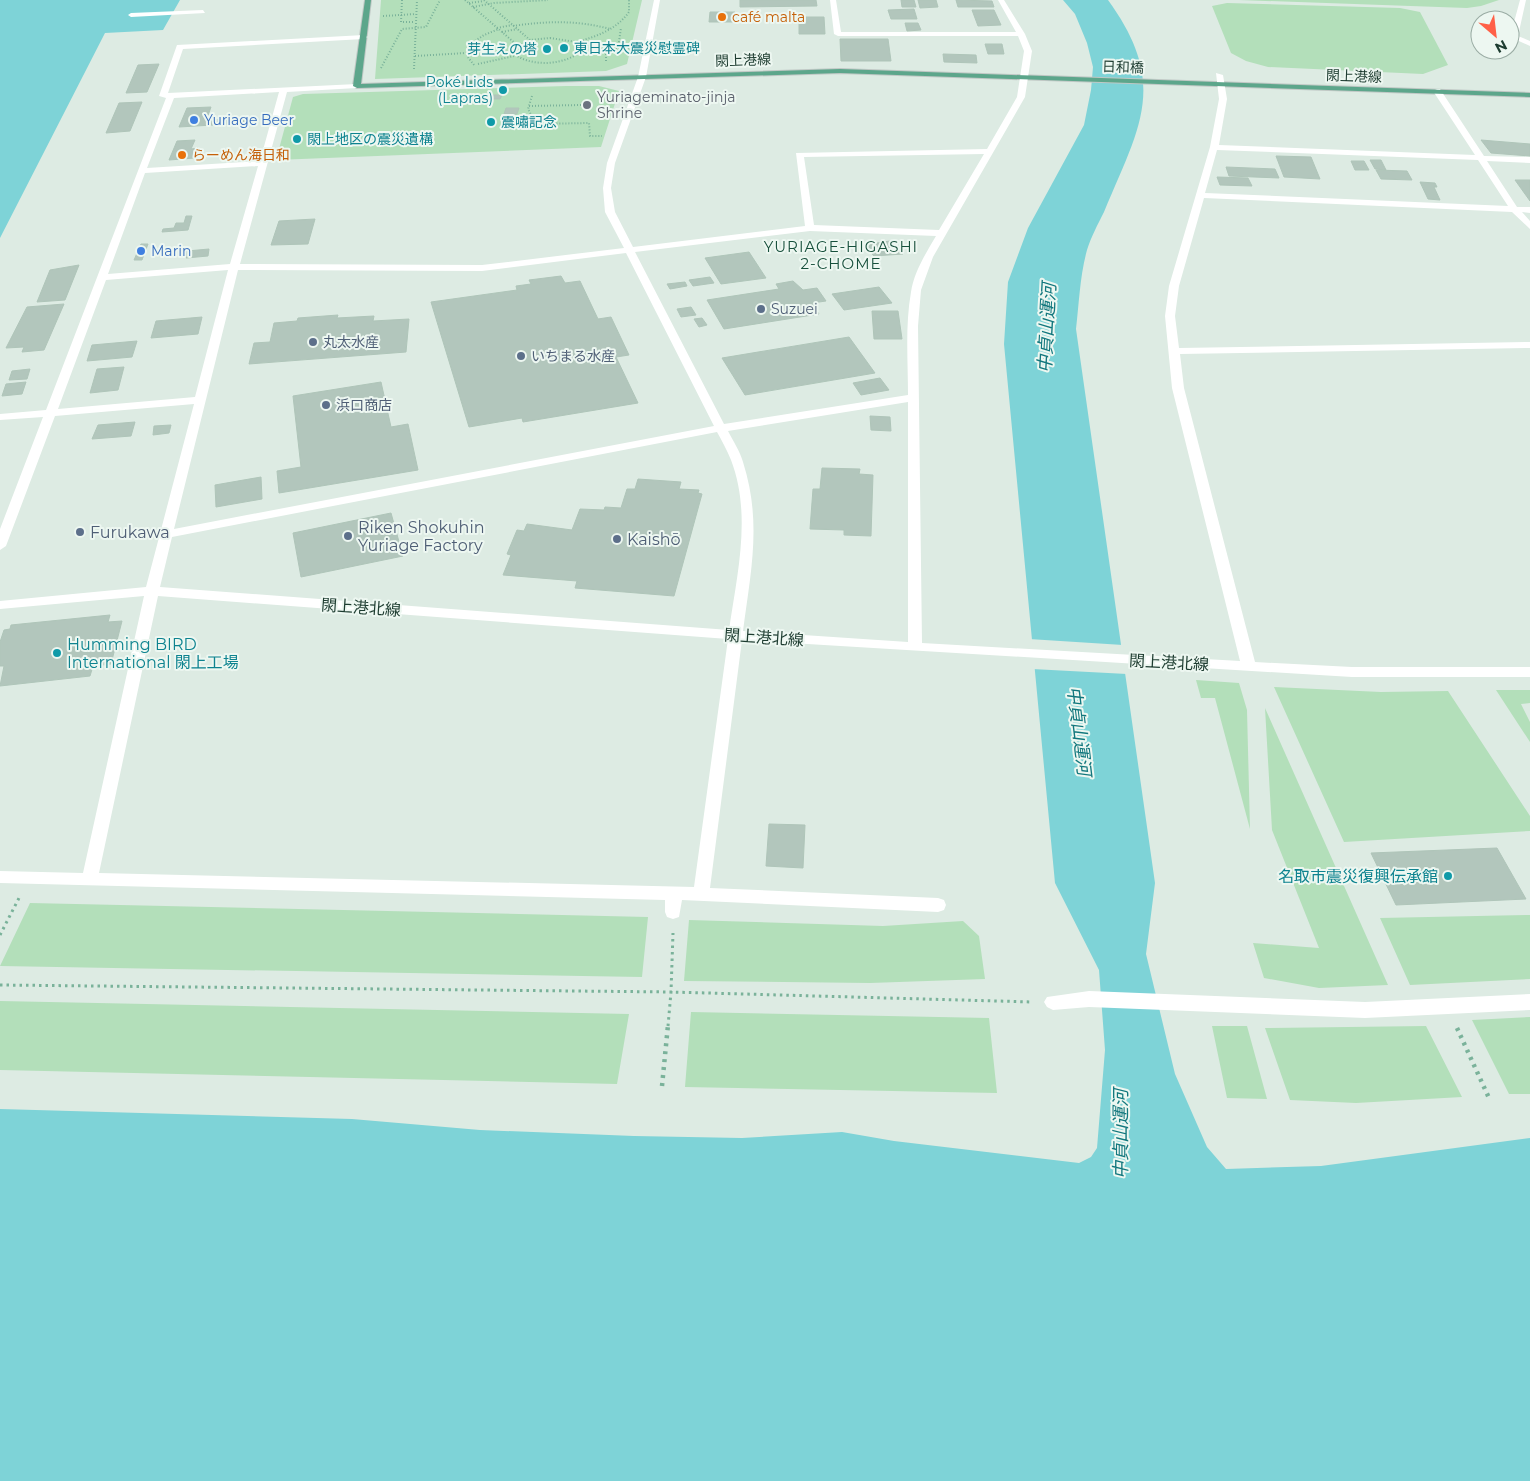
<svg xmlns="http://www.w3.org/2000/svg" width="1530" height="1481" font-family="Montserrat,'Noto Sans JP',sans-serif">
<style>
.green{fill:#b3dfba}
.water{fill:#7ed3d7}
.pier{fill:#ddebe3}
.building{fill:#b2c6bc;stroke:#afc5b9}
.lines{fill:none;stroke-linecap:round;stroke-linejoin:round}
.major-casing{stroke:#c0c8c5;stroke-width:2}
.path-far2{stroke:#7ab29a;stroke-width:2;stroke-dasharray:1 2;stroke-linecap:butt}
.path-far1{stroke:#7ab29a;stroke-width:3;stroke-dasharray:2.5 4;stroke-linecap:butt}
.path{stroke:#7ab29a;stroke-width:4.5;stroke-dasharray:3 5;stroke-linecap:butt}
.minor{fill:#fff;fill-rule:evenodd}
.major{fill:#5ca68b;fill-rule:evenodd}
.food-dot{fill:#e8710a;stroke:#edf7f1;stroke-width:2}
.culture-dot{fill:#0f9aa8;stroke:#edf7f1;stroke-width:2}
.worship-dot{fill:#6b7280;stroke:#edf7f1;stroke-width:2}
.shop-dot{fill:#3f7fe0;stroke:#edf7f1;stroke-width:2}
.service-dot{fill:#5c6f8a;stroke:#edf7f1;stroke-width:2}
.labels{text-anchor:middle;stroke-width:4;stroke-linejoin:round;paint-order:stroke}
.far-food-label{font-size:14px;fill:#c56008;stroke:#edf7f1;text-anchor:start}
.far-culture-label{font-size:14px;fill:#0d838f;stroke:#edf7f1;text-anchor:start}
.far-street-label{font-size:14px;fill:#1d3c30;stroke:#edf7f1}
.far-worship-label{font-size:14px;fill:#5b616d;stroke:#edf7f1;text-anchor:start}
.far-shop-label{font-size:14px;fill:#366cbe;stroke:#edf7f1;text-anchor:start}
.far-service-label{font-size:14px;fill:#4e5e75;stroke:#edf7f1;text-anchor:start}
.far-neighbourhood-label{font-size:15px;letter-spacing:1px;fill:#17503c;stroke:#edf7f1}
.service-label{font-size:16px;fill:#4e5e75;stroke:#edf7f1;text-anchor:start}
.street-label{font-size:16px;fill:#1d3c30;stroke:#edf7f1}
.culture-label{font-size:16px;fill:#0d838f;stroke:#edf7f1;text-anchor:start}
.water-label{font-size:18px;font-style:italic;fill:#11777d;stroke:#edf7f1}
</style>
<rect width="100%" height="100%" fill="#ddebe3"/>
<!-- green -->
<path class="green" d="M 381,0 L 642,0 L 627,64 L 606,71 L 375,79 Z
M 1239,0 L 1499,0 L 1481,6 L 1467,8 Z
M 1227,3 L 1400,8 L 1420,12 L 1448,65 L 1423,74 L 1268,67 L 1246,61 L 1231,53 L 1212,6 Z
M 566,86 L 599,86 L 619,91 L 601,147 L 276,160 L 293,97 L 303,94 Z
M 1196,680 L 1239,683 L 1247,710 L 1250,829 L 1215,698 L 1201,698 Z
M 1274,687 L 1381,692 L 1448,691 L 1530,816 L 1530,831 L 1344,842 Z
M 1496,690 L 1530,690 L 1530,703 L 1521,704 L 1530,722 L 1530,742 Z
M 1265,708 L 1388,985 L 1319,988 L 1264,978 L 1253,943 L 1319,948 L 1272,830 Z
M 30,903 L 648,917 L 642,977 L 0,966 Z
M 1530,915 L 1530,979 L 1410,985 L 1380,918 Z
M 689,920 L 883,926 L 963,921 L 979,936 L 985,979 L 870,983 L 684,981 Z
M 0,1001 L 629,1014 L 617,1084 L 0,1070 Z
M 691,1012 L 989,1018 L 997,1093 L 685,1087 Z
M 1530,1017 L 1530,1094 L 1509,1094 L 1472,1020 Z
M 1212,1026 L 1247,1026 L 1267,1099 L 1227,1098 Z
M 1426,1026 L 1462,1097 L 1356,1103 L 1290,1100 L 1265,1028 Z"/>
<!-- water -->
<path class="water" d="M 0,0 L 180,0 L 163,30 L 105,33 L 0,238 Z
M 1063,0 L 1108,0 C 1169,84 1140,126 1104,212 C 1098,224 1091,237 1087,250 C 1080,275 1079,304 1076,329 L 1155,883 L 1146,954 L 1175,1074 L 1207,1147 L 1226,1169 L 1321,1166 L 1530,1138 L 1530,1481 L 0,1481 L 0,1109 L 352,1119 L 480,1130 L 634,1136 L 742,1138 L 842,1132 L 894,1141 L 1079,1163 L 1091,1157 L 1097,1148 L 1105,1050 L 1099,970 L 1055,883 L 1004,344 L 1008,282 L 1028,228 L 1084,125 L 1091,90 L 1093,67 L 1087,43 L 1075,14 Z"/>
<!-- pier -->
<path class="pier" d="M 1029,639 L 1123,645 L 1127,674 L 1032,669 Z"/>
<!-- building -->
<path class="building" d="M 740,0 L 816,0 L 817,6 L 740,7 Z
M 901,0 L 914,0 L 916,7 L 902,7 Z
M 918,0 L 936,0 L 938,7 L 920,8 Z
M 956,0 L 992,1 L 994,7 L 958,7 Z
M 914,9 L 917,19 L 891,19 L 888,10 Z
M 972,10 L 994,10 L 1001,25 L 978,26 Z
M 710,12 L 735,12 L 734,22 L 709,22 Z
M 799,17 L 824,17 L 825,34 L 799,34 Z
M 905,23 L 918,23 L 921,30 L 907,31 Z
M 840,39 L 888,39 L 891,61 L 841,61 Z
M 985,44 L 1002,44 L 1004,54 L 988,54 Z
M 943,54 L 976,55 L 977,63 L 944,62 Z
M 159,64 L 147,92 L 126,93 L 138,65 Z
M 481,95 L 502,95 L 500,99 L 479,99 Z
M 661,97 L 672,97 L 671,102 L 660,102 Z
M 142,102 L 130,131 L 106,133 L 119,103 Z
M 211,107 L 206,121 L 236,117 L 236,119 L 248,119 L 246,123 L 179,127 L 187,108 Z
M 506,108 L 519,108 L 517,114 L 504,114 Z
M 195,140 L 191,149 L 198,148 L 195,158 L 169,160 L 177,141 Z
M 1481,140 L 1530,144 L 1530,156 L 1491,153 Z
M 1276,156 L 1311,157 L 1320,179 L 1284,177 Z
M 1370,160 L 1381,160 L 1386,170 L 1375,169 Z
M 1351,161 L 1364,161 L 1369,170 L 1355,170 Z
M 1226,167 L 1275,169 L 1279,178 L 1229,176 Z
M 1376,170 L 1407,171 L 1412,180 L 1381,179 Z
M 1217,177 L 1248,178 L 1252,186 L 1220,185 Z
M 1515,180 L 1530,180 L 1530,201 Z
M 1420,182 L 1435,183 L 1437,187 L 1434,187 L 1440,200 L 1428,199 Z
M 186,216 L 192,216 L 188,230 L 162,232 L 163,229 L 174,228 L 176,223 L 184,223 Z
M 315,219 L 308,244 L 271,245 L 279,221 Z
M 890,241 L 903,254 L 874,256 L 864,245 Z
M 141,244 L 148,244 L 142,260 L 134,260 Z
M 209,249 L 208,256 L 186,258 L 187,251 Z
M 749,252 L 766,278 L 721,284 L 705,258 Z
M 79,265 L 65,300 L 37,302 L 50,270 Z
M 561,276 L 565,283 L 580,281 L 598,319 L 611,317 L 629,355 L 616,357 L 638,403 L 523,422 L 522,418 L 469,427 L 431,302 L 517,290 L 516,286 L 531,284 L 529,280 Z
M 710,277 L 714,283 L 693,286 L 689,280 Z
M 793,281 L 803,290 L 817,288 L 826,301 L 812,303 L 819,314 L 724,329 L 707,300 L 779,289 L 776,284 Z
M 685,282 L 687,286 L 670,289 L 667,284 Z
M 879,287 L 892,303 L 844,310 L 832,294 Z
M 64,304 L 44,350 L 22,352 L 24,347 L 6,348 L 27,307 Z
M 691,307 L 696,315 L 681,317 L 677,309 Z
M 872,311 L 898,311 L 902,339 L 874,339 Z
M 338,315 L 337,318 L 374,316 L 373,321 L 409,319 L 406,352 L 249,364 L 254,343 L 270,342 L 274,323 L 297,321 L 298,318 Z
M 202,317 L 198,334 L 151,338 L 156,321 Z
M 702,318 L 707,325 L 699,327 L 694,319 Z
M 849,337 L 875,373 L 745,395 L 722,358 Z
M 137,341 L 132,357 L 87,361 L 92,345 Z
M 124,367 L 118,390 L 90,393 L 97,369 Z
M 30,369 L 27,379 L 9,380 L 12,371 Z
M 880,378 L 889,390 L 861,395 L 853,383 Z
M 26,382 L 22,394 L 2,396 L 6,384 Z
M 381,382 L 391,427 L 408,424 L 418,470 L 279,493 L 277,471 L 301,467 L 293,396 Z
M 870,416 L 890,417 L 891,431 L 871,430 Z
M 135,422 L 131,436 L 92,439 L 98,425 Z
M 171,425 L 169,433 L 153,435 L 154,426 Z
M 822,468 L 860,469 L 859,474 L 873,475 L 871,536 L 844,535 L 844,530 L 810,529 L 813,489 L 820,489 Z
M 261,477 L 262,499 L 216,507 L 215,485 Z
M 638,479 L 681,482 L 679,489 L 699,490 L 698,493 L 702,494 L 674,596 L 575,588 L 577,581 L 503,575 L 511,555 L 507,554 L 517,530 L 524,531 L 527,524 L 572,530 L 580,509 L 604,510 L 605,507 L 621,508 L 627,489 L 635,489 Z
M 391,513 L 403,556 L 301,577 L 293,533 Z
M 110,615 L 108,622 L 122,621 L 111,664 L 93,666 L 90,676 L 0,686 L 4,666 L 0,666 L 0,642 L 4,630 L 10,629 L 11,625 Z
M 769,824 L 805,825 L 803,868 L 766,866 Z
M 1497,848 L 1526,899 L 1396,905 L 1371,853 Z"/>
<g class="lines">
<defs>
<path id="major" d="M 365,0 L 371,0 L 361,84 L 840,69 L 1530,93 L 1530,97 L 840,73 L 357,88 L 353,86 Z"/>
</defs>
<!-- major casing -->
<use href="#major" class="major-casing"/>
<!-- path-far2 -->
<path class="path-far2" d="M 402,0 L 401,22 L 415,22
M 465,0 L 517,45
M 484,0 L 530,40
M 469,3 L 484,1
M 473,7 L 494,3 L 548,0
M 383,16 L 416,14
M 513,26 C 546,21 577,20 610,29
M 497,28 L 512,25
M 502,32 L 517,29
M 550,38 L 576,42 L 583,49 C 567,66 529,68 512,52 L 513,48 L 530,40 Z
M 577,42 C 597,36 616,30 629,12 L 629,0
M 606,48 L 606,62
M 618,48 L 621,28
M 583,49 L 630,48
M 415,56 L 466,53
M 478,64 L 514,56
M 474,65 L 467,56 L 469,45 L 484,35 L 499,29
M 381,68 L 402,29 L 426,27 L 440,0
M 414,69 L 417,0
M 532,96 L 528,109 L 536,124 L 589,123 L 590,136 L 602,136
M 529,106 L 581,105"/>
<!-- path-far1 -->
<path class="path-far1" d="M 0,935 L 19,898
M 0,985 L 671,992 L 673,933
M 668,1026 L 671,992 L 1033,1002"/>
<!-- path -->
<path class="path" d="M 1457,1028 L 1489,1098
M 662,1086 L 668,1025"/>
<!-- minor -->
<path class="minor" d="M 654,0 L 660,0 L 646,77 L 615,163 L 611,188 L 615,212 L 633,247 L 805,226 L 796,153 L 987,149 L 1017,97 L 1024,51 L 1018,36 L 838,36 L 834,34 L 830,0 L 836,0 L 841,32 L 1016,32 L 998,0 L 1004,0 L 1025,34 L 1032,51 L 1025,97 L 933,257 L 921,290 L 918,326 L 922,643 L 1240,661 L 1172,388 L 1165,316 L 1169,286 L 1210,147 L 1219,99 L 1216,73 L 1223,75 L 1227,99 L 1219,145 L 1475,155 L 1433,91 L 1437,89 L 1440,89 L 1484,156 L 1530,157 L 1530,163 L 1487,161 L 1517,207 L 1530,207 L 1530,213 L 1522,212 L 1530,221 L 1530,229 L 1512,212 L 1204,198 L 1179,286 L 1175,316 L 1179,348 L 1530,342 L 1530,348 L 1180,354 L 1184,388 L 1255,662 L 1352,667 L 1530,667 L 1530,677 L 1352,677 L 742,640 L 710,888 L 938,898 L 944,900 L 946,905 L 944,910 L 938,912 L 682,900 L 679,917 L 673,919 L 667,917 L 665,912 L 665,900 L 0,883 L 0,871 L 83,873 L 144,596 L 0,609 L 0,601 L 146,587 L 194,404 L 55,416 L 6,546 L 0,550 L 0,529 L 43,417 L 0,420 L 0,414 L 46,410 L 166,98 L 159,96 L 177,45 L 364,35 L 368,37 L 364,39 L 183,49 L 168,93 L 357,84 L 361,86 L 357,88 L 287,92 L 240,264 L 482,265 L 624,248 L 605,212 L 603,188 L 607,163 L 638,77 ZM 279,92 L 260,161 L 147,168 L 174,98 ZM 1217,150 L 1478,160 L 1508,206 L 1205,193 ZM 984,154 L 939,230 L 814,225 L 804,157 ZM 258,166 L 230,264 L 108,274 L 145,173 ZM 810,231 L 936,236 C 926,253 914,272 911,292 C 905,326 908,361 908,395 L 724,424 L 635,252 ZM 626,253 L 714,426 L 174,529 L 238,270 L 482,271 ZM 228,270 L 195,397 L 58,409 L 106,280 ZM 908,402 L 908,642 L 743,631 C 751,570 762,522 743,462 C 740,451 733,441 728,431 ZM 717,432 C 722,441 727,450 731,460 C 752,515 737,574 729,630 L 160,587 L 172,537 ZM 158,596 L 728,639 L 694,887 L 99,873 Z
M 1520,0 L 1526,0 L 1518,36 L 1530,41 L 1530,46 L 1510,37 Z
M 203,10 L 205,13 L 131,17 L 128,15 L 131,13 Z
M 1089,991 L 1365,1002 L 1530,994 L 1530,1010 L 1365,1018 L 1089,1007 L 1053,1010 L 1047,1007 L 1044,1002 L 1047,997 Z"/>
<!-- major -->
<use href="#major" class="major"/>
</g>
<!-- markers -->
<g class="food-dot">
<circle cx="722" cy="17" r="5"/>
<circle cx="182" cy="155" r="5"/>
</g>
<g class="culture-dot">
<circle cx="564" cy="48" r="5"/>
<circle cx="547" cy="49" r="5"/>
<circle cx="503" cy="90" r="5"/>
<circle cx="491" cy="122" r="5"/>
<circle cx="297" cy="139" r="5"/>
<circle cx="57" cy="653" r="5"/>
<circle cx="1448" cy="876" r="5"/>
</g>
<circle class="worship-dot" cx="587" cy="105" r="5"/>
<g class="shop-dot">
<circle cx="194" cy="120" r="5"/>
<circle cx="141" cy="251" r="5"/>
</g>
<g class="service-dot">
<circle cx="761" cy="309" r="5"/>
<circle cx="313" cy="342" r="5"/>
<circle cx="521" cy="356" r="5"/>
<circle cx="326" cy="405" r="5"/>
<circle cx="80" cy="532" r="5"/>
<circle cx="348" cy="536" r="5"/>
<circle cx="617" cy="539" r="5"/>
</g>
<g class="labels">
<!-- far-food labels -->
<g class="far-food-label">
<text x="732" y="22">café malta</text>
<text x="192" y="160">らーめん海日和</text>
</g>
<!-- far-culture labels -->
<g class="far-culture-label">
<text x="574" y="53">東日本大震災慰霊碑</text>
<text x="537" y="54" text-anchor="end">芽生えの塔</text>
<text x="493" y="87" text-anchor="end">Poké Lids<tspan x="493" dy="16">(Lapras)</tspan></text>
<text x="501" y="127">震嘯記念</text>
<text x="307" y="144">閖上地区の震災遺構</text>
</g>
<!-- far-street labels -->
<g class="far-street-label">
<text transform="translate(743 60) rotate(-2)" y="5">閖上港線</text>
<text transform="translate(1123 67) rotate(2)" y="5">日和橋</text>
<text transform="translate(1354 76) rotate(2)" y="5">閖上港線</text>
</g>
<!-- far-worship labels -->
<g class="far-worship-label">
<text x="597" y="102">Yuriageminato-jinja<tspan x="597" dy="16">Shrine</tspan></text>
</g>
<!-- far-shop labels -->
<g class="far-shop-label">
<text x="204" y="125">Yuriage Beer</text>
<text x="151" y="256">Marin</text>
</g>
<!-- far-service labels -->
<g class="far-service-label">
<text x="771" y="314">Suzuei</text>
<text x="323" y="347">丸太水産</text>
<text x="531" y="361">いちまる水産</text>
<text x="336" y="410">浜口商店</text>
</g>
<!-- far-neighbourhood labels -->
<g class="far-neighbourhood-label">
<text x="841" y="252">YURIAGE-HIGASHI<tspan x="841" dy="17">2-CHOME</tspan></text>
</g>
<!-- service labels -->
<g class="service-label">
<text x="358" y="533">Riken Shokuhin<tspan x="358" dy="18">Yuriage Factory</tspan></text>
<text x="90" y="538">Furukawa</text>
<text x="627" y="545">Kaishō</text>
</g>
<!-- street labels -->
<g class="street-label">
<text transform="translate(361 607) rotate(4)" y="6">閖上港北線</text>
<text transform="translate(764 637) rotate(4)" y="6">閖上港北線</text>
<text transform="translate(1169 662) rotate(3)" y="6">閖上港北線</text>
</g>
<!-- culture labels -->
<g class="culture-label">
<text x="67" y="650">Humming BIRD<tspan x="67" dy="18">International 閖上工場</tspan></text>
<text x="1438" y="882" text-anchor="end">名取市震災復興伝承館</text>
</g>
<!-- water labels -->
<g class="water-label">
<text transform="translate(1047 328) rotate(-87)" y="6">中貞山運河</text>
<text transform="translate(1079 731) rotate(83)" y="6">中貞山運河</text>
<text transform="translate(1121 1134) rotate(-90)" y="6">中貞山運河</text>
</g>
</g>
<!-- north arrow -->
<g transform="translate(1495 35) rotate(152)"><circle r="24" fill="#edf7f1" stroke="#9aaca4"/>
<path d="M0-4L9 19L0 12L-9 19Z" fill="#ff6047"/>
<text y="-8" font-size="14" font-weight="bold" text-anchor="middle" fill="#1d3c30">N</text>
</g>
</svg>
